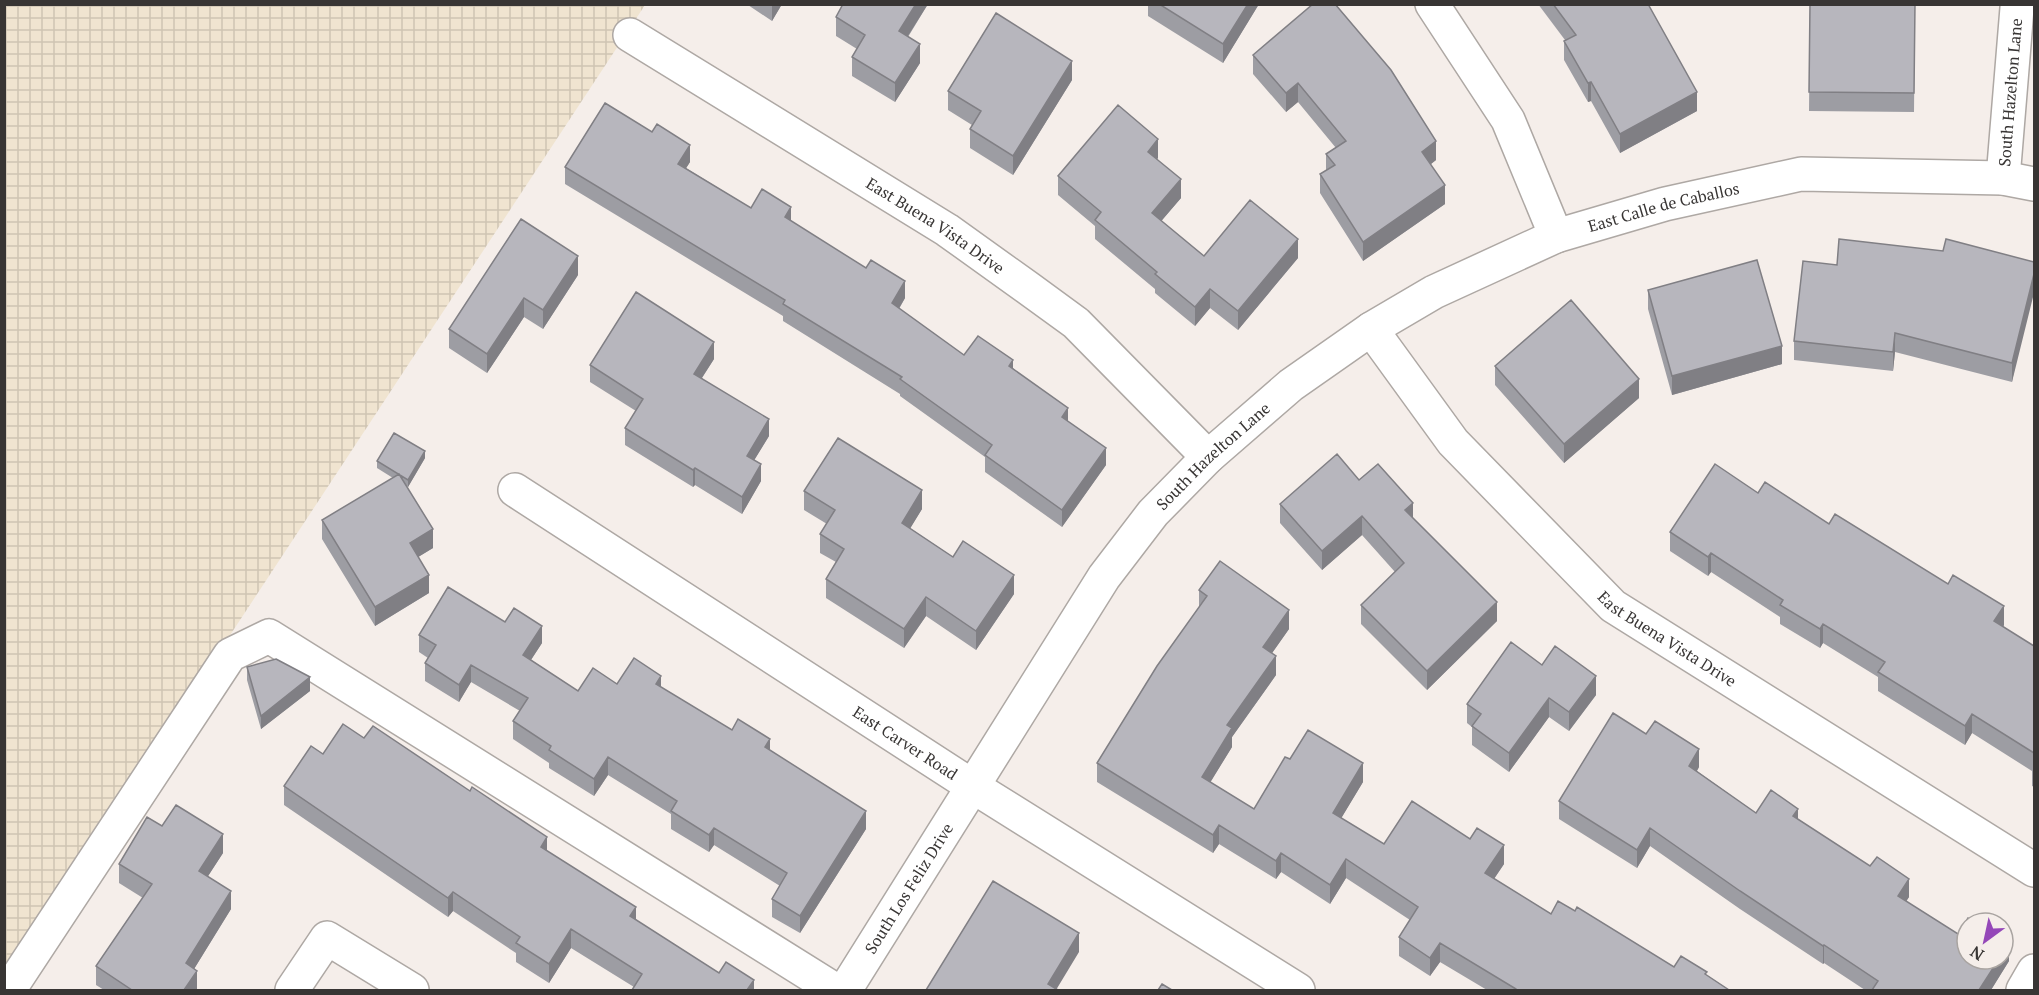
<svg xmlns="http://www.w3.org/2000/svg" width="2039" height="995" font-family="'PT Serif',serif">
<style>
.industrial{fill:url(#industrial-grid)}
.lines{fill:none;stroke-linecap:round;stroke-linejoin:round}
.minor-casing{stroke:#aea8a4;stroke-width:36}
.minor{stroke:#fff;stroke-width:33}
.wall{fill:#9d9da3}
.shaded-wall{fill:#807f84}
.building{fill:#b7b6bd;stroke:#807f84;stroke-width:1.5}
.labels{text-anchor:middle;stroke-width:6;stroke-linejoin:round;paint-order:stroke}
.street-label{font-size:16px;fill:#383534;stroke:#f5eeea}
</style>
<defs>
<pattern id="industrial-grid" width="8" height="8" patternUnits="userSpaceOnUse" patternTransform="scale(1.5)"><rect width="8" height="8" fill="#f0e4d0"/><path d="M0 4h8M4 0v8" fill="none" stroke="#cfc4b3"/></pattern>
</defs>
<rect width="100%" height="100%" fill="#f5eeea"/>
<!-- industrial -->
<path class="industrial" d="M 5,5 L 645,5 L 5,977 Z"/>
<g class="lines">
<defs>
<g id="minor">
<path d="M 1432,4 L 1508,120 L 1556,236"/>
<path id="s1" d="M 630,35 L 947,230 L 1028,288 L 1076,323 L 1208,457"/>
<path id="s2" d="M 2003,178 L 2017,8"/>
<path id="s3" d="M 1371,329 L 1453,442 L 1613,606 L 2034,870"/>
<path id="s4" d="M 515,490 L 972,786 L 1298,990"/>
<path d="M 9,990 L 230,655 L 269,636 L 835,990"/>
<path d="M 292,990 L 327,938 L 412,990"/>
<path id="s5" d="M 845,990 L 1104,577 L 1153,513 L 1208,457 L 1291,385 L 1371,329 L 1434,292 L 1556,236 L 1665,204 L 1801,174 L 2003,178 L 2034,184"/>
<path d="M 2023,990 L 2034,971"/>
</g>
</defs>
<!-- minor casing -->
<use href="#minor" class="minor-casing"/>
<!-- minor -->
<use href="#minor" class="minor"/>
</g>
<!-- wall -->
<path class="wall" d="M 748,4 L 782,4 L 772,21 L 748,5 Z
M 928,4 L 908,37 L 920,63 L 895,102 L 852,76 L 852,57 L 857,49 L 836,36 L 836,17 Z
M 1148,4 L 1259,4 L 1223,63 L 1148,16 Z
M 1538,4 L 1648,4 L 1697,111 L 1620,153 L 1591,101 L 1588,102 L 1564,60 L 1564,41 L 1565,40 Z
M 1810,4 L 1915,4 L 1914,112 L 1809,111 Z
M 1253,55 L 1436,160 L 1431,164 L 1445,204 L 1363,261 L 1320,193 L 1320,174 L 1326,170 L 1326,154 L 1336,148 L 1298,102 L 1286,112 L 1253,74 Z
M 1072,80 L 1013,175 L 970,148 L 970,129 L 972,125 L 948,110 L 948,91 Z
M 1158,158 L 1157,159 L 1181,198 L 1161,221 L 1204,256 L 1298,258 L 1238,330 L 1210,308 L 1195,326 L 1155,293 L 1155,289 L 1095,239 L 1095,226 L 1058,195 L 1058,176 Z
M 690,162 L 686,168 L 751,208 L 791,221 L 905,298 L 899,309 L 964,355 L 1013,368 L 1068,421 L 1106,465 L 1062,527 L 985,472 L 985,457 L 900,396 L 900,394 L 783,321 L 783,316 L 565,184 L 565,167 Z
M 2034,262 L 2012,382 L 1895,352 L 1893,371 L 1794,360 L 1794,341 L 1837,265 Z
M 578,275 L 543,329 L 524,317 L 487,373 L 449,348 L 449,329 Z
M 1648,290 L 1782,364 L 1672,395 L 1648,309 Z
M 714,359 L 702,378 L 769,436 L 754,460 L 761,481 L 742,514 L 695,485 L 693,487 L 625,445 L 625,428 L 636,411 L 590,382 L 590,365 Z
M 1495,366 L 1639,398 L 1564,463 L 1495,385 Z
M 425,458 L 408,487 L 406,486 L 433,548 L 418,557 L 429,593 L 375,626 L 322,539 L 322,520 L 393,478 L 377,468 L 377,461 Z
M 1359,480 L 1413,518 L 1497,621 L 1427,690 L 1361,624 L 1361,605 L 1395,572 L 1362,535 L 1322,570 L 1280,523 L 1280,504 Z
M 804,491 L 922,509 L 910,528 L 953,557 L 1014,594 L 976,650 L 926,616 L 904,648 L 826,598 L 826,579 L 836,562 L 820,553 L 820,534 L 827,524 L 804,510 Z
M 1758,493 L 1829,524 L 2004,625 L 2003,627 L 2034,646 L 2034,787 L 2032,786 L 2032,771 L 1972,733 L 1965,745 L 1878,691 L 1878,677 L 1823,643 L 1820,648 L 1780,624 L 1780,617 L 1711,572 L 1708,576 L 1670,551 L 1670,532 Z
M 1199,590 L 1289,629 L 1272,653 L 1276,675 L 1232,737 L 1232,747 L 1210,782 L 1254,809 L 1290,759 L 1363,782 L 1341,818 L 1384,844 L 1504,864 L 1494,879 L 1551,914 L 1575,911 L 1674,967 L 1707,975 L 1729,990 L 1487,990 L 1440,962 L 1430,976 L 1399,956 L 1399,937 L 1410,920 L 1346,878 L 1330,904 L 1281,872 L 1276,879 L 1219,844 L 1213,853 L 1097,782 L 1097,763 L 1199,607 Z
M 505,622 L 542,643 L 531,660 L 578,691 L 617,684 L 661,687 L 732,730 L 770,751 L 866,829 L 800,933 L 772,917 L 772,899 L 780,886 L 714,845 L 709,852 L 671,829 L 671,814 L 608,775 L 594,796 L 549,768 L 549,763 L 513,739 L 513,721 L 520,711 L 471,682 L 459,702 L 425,681 L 425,663 L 428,658 L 419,652 L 419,635 Z
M 1542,665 L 1596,695 L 1569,731 L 1549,717 L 1509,772 L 1472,745 L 1472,727 L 1467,723 L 1467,704 Z
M 247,667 L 310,691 L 261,729 L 247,680 Z
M 323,754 L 547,851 L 636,920 L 719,973 L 754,990 L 634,987 L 571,948 L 549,983 L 516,962 L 516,953 L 453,911 L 448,917 L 284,805 L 284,786 Z
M 1699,767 L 1697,771 L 1756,813 L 1798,819 L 1909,897 L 1906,901 L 1958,934 L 2009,961 L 1991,990 L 1865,990 L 1824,963 L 1823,964 L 1740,909 L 1650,846 L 1637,868 L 1559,819 L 1559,801 Z
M 162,826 L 223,853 L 208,876 L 231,909 L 194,969 L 197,990 L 104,990 L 96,985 L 96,966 L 143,898 L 119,883 L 119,864 Z"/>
<!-- shaded-wall -->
<path class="shaded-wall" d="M 772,4 L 782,4 L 772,21 Z
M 916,4 L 928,4 L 899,50 L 899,31 Z
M 1248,4 L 1259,4 L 1223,63 L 1223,44 Z
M 920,44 L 920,63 L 895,102 L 895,83 Z
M 1072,61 L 1072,80 L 1013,175 L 1013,156 Z
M 1591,82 L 1591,101 L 1588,102 L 1588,83 Z
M 1298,83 L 1298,102 L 1286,112 L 1286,93 Z
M 1697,92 L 1697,111 L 1620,153 L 1620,134 Z
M 1158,139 L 1158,158 L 1148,171 L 1148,152 Z
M 1436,141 L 1436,160 L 1422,171 L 1422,152 Z
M 690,145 L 690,162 L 678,181 L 678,164 Z
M 1181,179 L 1181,198 L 1152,232 L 1152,213 Z
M 1445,185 L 1445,204 L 1363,261 L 1363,242 Z
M 791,207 L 791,224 L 785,217 Z
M 1298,239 L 1298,258 L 1238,330 L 1238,311 Z
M 578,256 L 578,275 L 543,329 L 543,310 Z
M 2034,274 L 2034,293 L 2012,382 L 2012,363 Z
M 905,281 L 905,298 L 892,320 L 892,303 Z
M 1210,289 L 1210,308 L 1195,326 L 1195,307 Z
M 524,298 L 524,317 L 487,373 L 487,354 Z
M 1895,333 L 1895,352 L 1893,371 L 1893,352 Z
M 714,342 L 714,359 L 694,390 L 694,374 Z
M 1782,346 L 1782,364 L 1672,395 L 1672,376 Z
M 1013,360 L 1013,377 L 1009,366 Z
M 1639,379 L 1639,398 L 1564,463 L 1564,444 Z
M 1068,408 L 1068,425 L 1062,417 Z
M 769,419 L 769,436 L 747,472 L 747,456 Z
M 1106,448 L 1106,465 L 1062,527 L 1062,510 Z
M 425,451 L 425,458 L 408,487 L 408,480 Z
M 761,464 L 761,481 L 742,514 L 742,497 Z
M 695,468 L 695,485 L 693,487 L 693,470 Z
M 922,490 L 922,509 L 902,542 L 902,523 Z
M 1413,503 L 1413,522 L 1405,510 Z
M 1362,516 L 1362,535 L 1322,570 L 1322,551 Z
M 433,529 L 433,548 L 410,562 L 410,543 Z
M 1711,553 L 1711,572 L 1708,576 L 1708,557 Z
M 429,575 L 429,593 L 375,626 L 375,607 Z
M 1014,575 L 1014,594 L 976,650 L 976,631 Z
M 926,597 L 926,616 L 904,648 L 904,629 Z
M 1497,602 L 1497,621 L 1427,690 L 1427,671 Z
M 2004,606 L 2004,625 L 1994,640 L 1994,621 Z
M 1289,610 L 1289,629 L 1263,666 L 1263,647 Z
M 1823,624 L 1823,643 L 1820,648 L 1820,629 Z
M 542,626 L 542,643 L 523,672 L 523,655 Z
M 1276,656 L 1276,675 L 1232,737 L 1232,747 L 1202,796 L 1202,777 L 1227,725 Z
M 471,665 L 471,682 L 459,702 L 459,685 Z
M 661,676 L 661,694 L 656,684 Z
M 1596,676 L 1596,695 L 1569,731 L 1569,712 Z
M 310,677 L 310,691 L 261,729 L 261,716 Z
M 1549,698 L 1549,717 L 1509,772 L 1509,753 Z
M 1972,714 L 1972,733 L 1965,745 L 1965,726 Z
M 770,739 L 770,757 L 765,747 Z
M 1699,749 L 1699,767 L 1689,784 L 1689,766 Z
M 608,757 L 608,775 L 594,796 L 594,779 Z
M 1363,763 L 1363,782 L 1333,832 L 1333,813 Z
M 1798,809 L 1798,827 L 1793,816 Z
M 866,811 L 866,829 L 800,933 L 800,916 Z
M 1219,825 L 1219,844 L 1213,853 L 1213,835 Z
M 714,828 L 714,845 L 709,852 L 709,835 Z
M 1650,828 L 1650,846 L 1637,868 L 1637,850 Z
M 223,834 L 223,853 L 199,890 L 199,871 Z
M 547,837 L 547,856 L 541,847 Z
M 1504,845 L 1504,864 L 1485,892 L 1485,873 Z
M 1281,853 L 1281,872 L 1276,879 L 1276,861 Z
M 1346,859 L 1346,878 L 1330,904 L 1330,885 Z
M 1909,879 L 1909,897 L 1898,914 L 1898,896 Z
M 231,891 L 231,909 L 186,982 L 186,963 Z
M 453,892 L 453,911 L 448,917 L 448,898 Z
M 636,907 L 636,926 L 630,916 Z
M 571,929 L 571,948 L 549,983 L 549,964 Z
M 1079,933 L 1079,952 L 1056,990 L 1048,984 Z
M 1440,943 L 1440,962 L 1430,976 L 1430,958 Z
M 2009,943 L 2009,961 L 1991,990 L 1979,990 L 1999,959 L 2003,959 L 2003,953 Z
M 1824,945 L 1824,963 L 1823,964 L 1823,946 Z
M 197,971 L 197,990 L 184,990 Z
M 754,980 L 754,990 L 747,990 Z"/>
<!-- building -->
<path class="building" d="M 843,4 L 916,4 L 899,31 L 920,44 L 895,83 L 852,57 L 865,35 L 836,17 Z
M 1159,4 L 1248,4 L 1223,44 Z
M 1313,4 L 1335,4 L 1391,70 L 1436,141 L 1422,152 L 1445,185 L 1363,242 L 1320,174 L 1335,165 L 1326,154 L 1346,141 L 1298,83 L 1286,93 L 1253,55 Z
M 1553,4 L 1648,4 L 1697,92 L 1620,134 L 1591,82 L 1588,83 L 1564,41 L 1576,35 Z
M 1810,4 L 1915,4 L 1914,93 L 1809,92 Z
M 996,13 L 1072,61 L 1013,156 L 970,129 L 981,111 L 948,91 Z
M 605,103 L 652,132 L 657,124 L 690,145 L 678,164 L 751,208 L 762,189 L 791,207 L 785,217 L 866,268 L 871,260 L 905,281 L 892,303 L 964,355 L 978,336 L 1013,360 L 1009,366 L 1068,408 L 1062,417 L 1106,448 L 1062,510 L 985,455 L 992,445 L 900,379 L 902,377 L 783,304 L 785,300 L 565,167 Z
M 1118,105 L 1158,139 L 1148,152 L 1181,179 L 1152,213 L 1204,256 L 1250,200 L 1298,239 L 1238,311 L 1210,289 L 1195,307 L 1155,274 L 1157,272 L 1095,220 L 1101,212 L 1058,176 Z
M 521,219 L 578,256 L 543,310 L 524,298 L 487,354 L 449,329 Z
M 1839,239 L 1943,251 L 1946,239 L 2034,262 L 2034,274 L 2012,363 L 1895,333 L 1893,352 L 1794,341 L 1803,261 L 1837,265 Z
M 1757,260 L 1782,346 L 1672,376 L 1648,290 Z
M 636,292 L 714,342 L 694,374 L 769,419 L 747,456 L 761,464 L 742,497 L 695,468 L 693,470 L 625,428 L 643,399 L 590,365 Z
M 1571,300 L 1639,379 L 1564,444 L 1495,366 Z
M 394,433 L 425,451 L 408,480 L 377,461 Z
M 838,438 L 922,490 L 902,523 L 953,557 L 963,541 L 1014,575 L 976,631 L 926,597 L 904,629 L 826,579 L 844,549 L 820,534 L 835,510 L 804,491 Z
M 1337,454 L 1359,480 L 1378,464 L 1413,503 L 1405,510 L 1497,602 L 1427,671 L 1361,605 L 1404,563 L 1362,516 L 1322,551 L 1280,504 Z
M 1715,464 L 1758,493 L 1765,482 L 1829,524 L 1835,514 L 1948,584 L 1953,575 L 2004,606 L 1994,621 L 2034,646 L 2034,753 L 1972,714 L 1965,726 L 1878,672 L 1885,662 L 1823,624 L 1820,629 L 1780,605 L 1783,600 L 1711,553 L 1708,557 L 1670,532 Z
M 399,474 L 433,529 L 410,543 L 429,575 L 375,607 L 322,520 Z
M 1220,561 L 1289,610 L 1263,647 L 1276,656 L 1227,725 L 1232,728 L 1202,777 L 1254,809 L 1285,757 L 1290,759 L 1308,730 L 1363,763 L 1333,813 L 1384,844 L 1412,801 L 1470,839 L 1477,828 L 1504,845 L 1485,873 L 1551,914 L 1558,901 L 1575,911 L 1577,907 L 1674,967 L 1681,956 L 1707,972 L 1705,974 L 1729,990 L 1516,990 L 1516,989 L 1440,943 L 1430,958 L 1399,937 L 1418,907 L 1346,859 L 1330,885 L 1281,853 L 1276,861 L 1219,825 L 1213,835 L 1097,763 L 1157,666 L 1207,596 L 1199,590 Z
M 448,587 L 505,622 L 514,608 L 542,626 L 523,655 L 578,691 L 593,668 L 617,684 L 634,658 L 661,676 L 656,684 L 732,730 L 738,719 L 770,739 L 765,747 L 866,811 L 800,916 L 772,899 L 787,873 L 714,828 L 709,835 L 671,811 L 677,801 L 608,757 L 594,779 L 549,750 L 551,746 L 513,721 L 528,698 L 471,665 L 459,685 L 425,663 L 436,645 L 419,635 Z
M 1511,642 L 1542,665 L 1555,646 L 1596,676 L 1569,712 L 1549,698 L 1509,753 L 1472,726 L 1481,714 L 1467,704 Z
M 276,659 L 310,677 L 261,716 L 247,667 Z
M 1613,713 L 1646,734 L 1655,721 L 1699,749 L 1689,766 L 1756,813 L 1771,790 L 1798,809 L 1793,816 L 1870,866 L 1877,857 L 1909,879 L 1898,896 L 1958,934 L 1968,918 L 1976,923 L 1967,923 L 1967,959 L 1999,959 L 1979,990 L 1872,990 L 1878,981 L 1824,945 L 1823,946 L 1740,891 L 1650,828 L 1637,850 L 1559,801 Z
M 343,724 L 364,738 L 373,726 L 470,791 L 472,787 L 547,837 L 541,847 L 636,907 L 630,916 L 719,973 L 726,962 L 754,980 L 747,990 L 632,990 L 642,974 L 571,929 L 549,964 L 516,943 L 520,937 L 453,892 L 448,898 L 284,786 L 311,746 L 323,754 Z
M 176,805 L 223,834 L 199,871 L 231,891 L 186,963 L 197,971 L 184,990 L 132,990 L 96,966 L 152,884 L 119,864 L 147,817 L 162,826 Z
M 993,881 L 1079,933 L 1048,984 L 1058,990 L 926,990 Z
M 2003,940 L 2009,943 L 2003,953 Z
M 1162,984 L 1172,990 L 1158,990 Z"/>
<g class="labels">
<!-- street labels -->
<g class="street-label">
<text dy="6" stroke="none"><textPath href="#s2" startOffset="86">South Hazelton Lane</textPath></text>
<text dy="6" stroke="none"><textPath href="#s5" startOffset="1173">East Calle de Caballos</textPath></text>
<text dy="6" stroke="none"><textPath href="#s1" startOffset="360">East Buena Vista Drive</textPath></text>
<text dy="6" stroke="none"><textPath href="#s5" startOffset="651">South Hazelton Lane</textPath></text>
<text dy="6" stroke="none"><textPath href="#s3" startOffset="432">East Buena Vista Drive</textPath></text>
<text dy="6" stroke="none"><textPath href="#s4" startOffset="465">East Carver Road</textPath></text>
<text dy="6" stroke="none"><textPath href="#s5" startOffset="120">South Los Feliz Drive</textPath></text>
</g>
</g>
<!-- border -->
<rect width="2039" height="995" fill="none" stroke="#383534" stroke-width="12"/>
<!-- north arrow -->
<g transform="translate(1985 941) rotate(213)"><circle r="28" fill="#f5eeea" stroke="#a9a4a1" stroke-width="1.5"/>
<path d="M0-4.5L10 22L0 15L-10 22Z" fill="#9447b8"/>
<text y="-9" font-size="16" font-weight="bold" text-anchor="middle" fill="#383534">N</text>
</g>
</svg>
